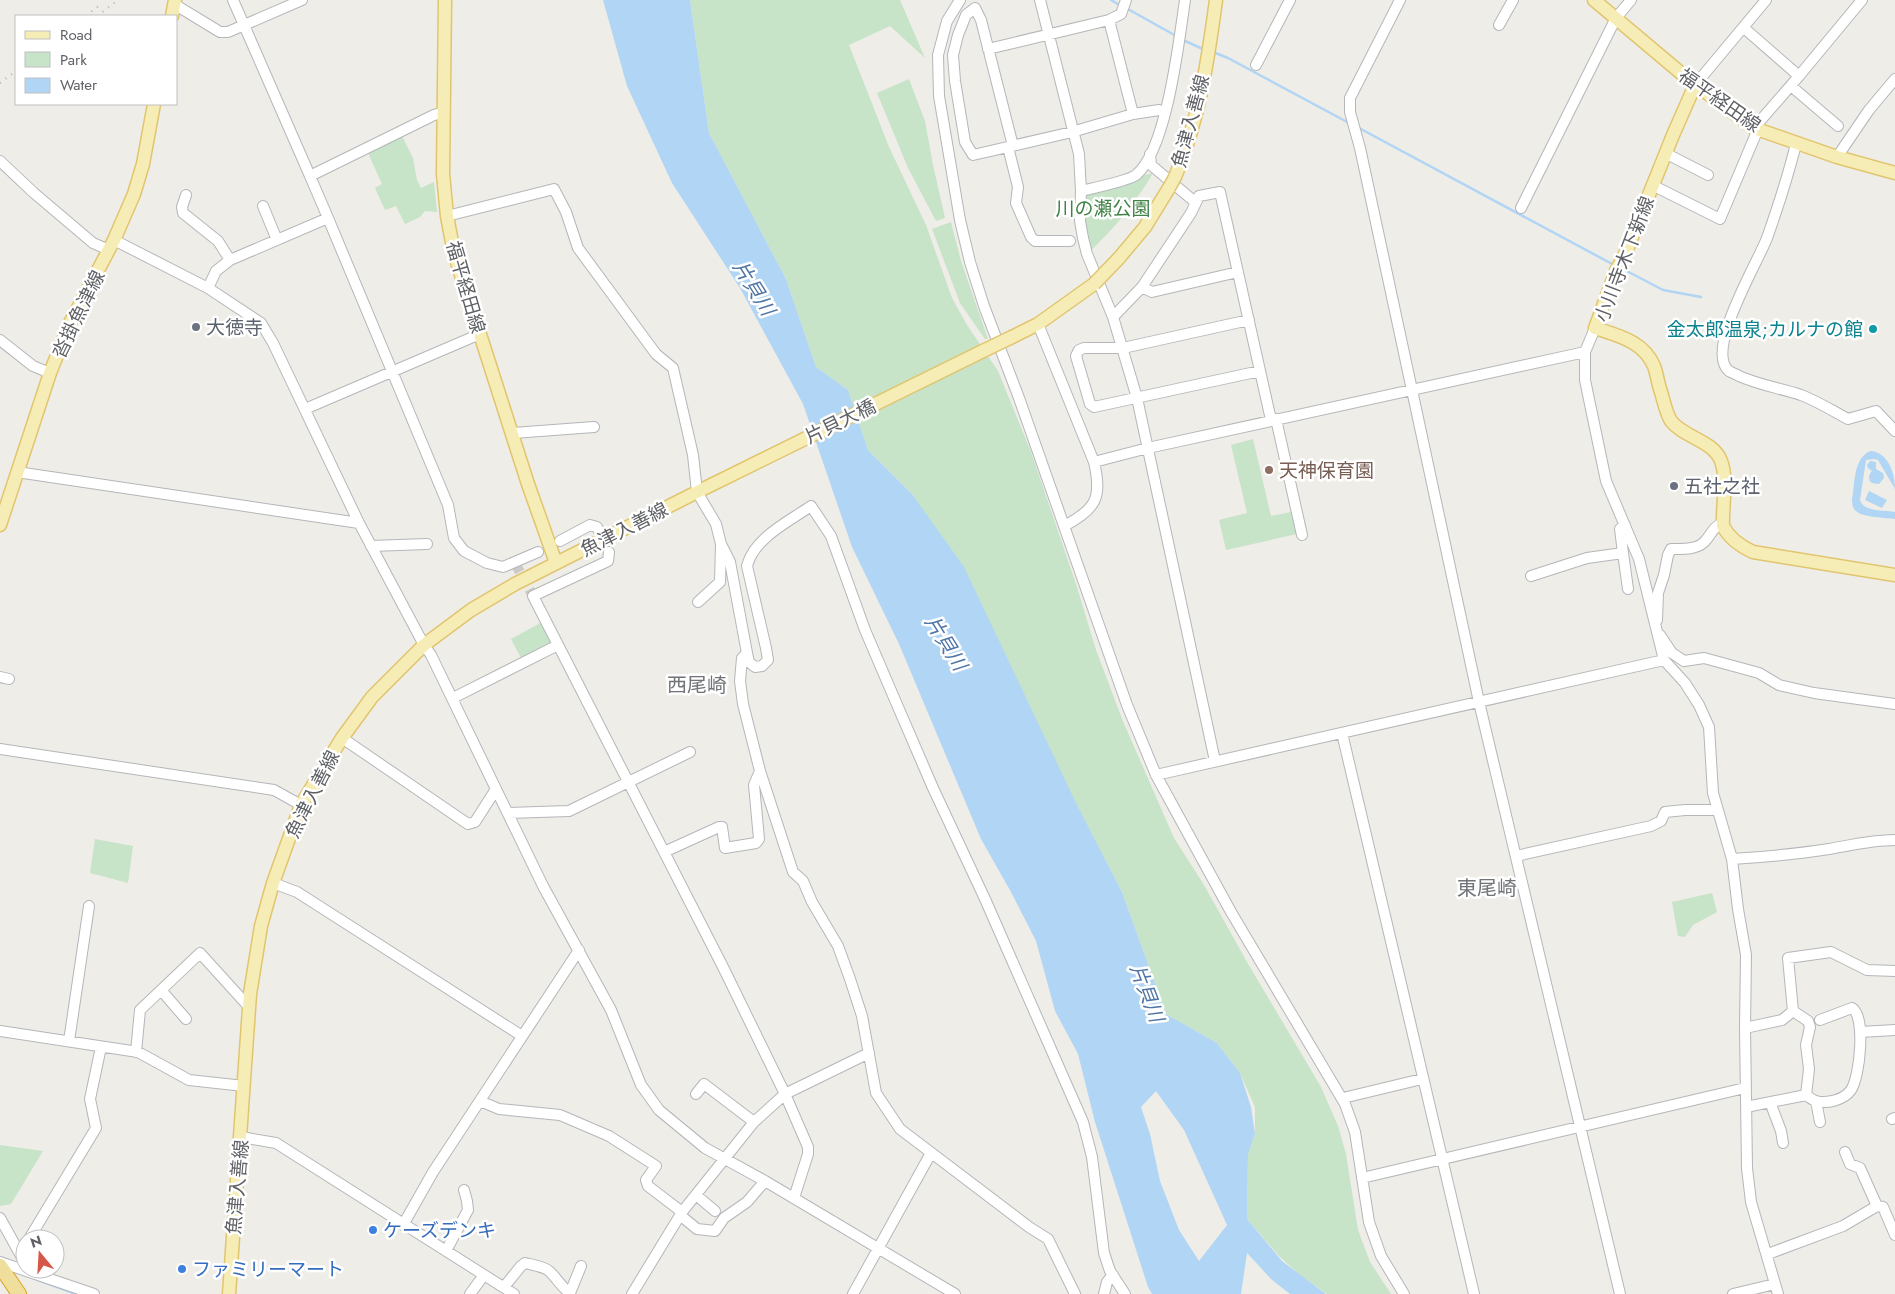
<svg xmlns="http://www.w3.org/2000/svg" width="1895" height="1294" font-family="Jost,'Noto Sans JP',sans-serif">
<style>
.green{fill:#c7e3c8}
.water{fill:#b1d5f5;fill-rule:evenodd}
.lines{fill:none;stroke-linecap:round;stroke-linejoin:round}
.stream{stroke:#b1d5f5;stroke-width:2.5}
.minor-tunnel{stroke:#cbcac6;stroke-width:10;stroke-dasharray:10 5;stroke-linecap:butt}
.minor-casing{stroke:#b4b6ba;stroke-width:12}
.major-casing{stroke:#e1c56e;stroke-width:15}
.highway-casing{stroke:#daa51c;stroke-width:16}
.minor{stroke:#fff;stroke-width:10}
.major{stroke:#f6edb6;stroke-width:12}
.highway{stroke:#f0de9d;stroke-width:14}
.rail{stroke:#b5b5b6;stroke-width:2.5;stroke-dasharray:1 6;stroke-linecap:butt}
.major-bridge-casing{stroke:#e1c56e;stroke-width:15;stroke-linecap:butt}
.major-bridge{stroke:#f6edb6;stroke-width:12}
.worship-dot{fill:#6b7280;stroke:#fff;stroke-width:2}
.culture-dot{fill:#0f9aa8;stroke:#fff;stroke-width:2}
.education-dot{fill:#8d6e63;stroke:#fff;stroke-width:2}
.shop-dot{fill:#3f7fe0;stroke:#fff;stroke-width:2}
.labels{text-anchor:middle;stroke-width:5;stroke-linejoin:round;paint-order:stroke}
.street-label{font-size:19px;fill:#5f6165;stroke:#fff}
.park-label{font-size:19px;fill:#418246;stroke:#fff}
.worship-label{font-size:19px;fill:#5b616d;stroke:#fff;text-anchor:start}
.culture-label{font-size:19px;fill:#0d838f;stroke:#fff;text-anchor:end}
.education-label{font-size:19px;fill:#785e54;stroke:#fff;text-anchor:start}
.shop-label{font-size:19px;fill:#366cbe;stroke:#fff;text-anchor:start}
.water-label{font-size:20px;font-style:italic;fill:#4f76a6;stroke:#fff}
.neighbourhood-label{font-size:20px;fill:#707377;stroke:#fff}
</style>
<rect width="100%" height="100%" fill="#efede7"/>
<!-- green -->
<path class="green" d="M 690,0 L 900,0 L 925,58 L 890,26 L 849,45 L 889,147 L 926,225 L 952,298 L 967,325 L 998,371 L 1031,452 L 1077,587 L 1096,650 L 1122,719 L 1174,838 L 1204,885 L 1247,962 L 1321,1087 L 1338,1126 L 1346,1154 L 1358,1230 L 1370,1262 L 1391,1294 L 1327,1294 L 1299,1274 L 1279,1256 L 1247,1219 L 1248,1154 L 1255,1134 L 1255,1107 L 1240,1073 L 1217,1043 L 1166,1014 L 1122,892 L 1069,790 L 1023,692 L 912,494 L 868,450 L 848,390 L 816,367 L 786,279 L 709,133 Z
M 909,79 L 925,121 L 933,165 L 945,218 L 936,221 L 908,168 L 877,93 Z
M 402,136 L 413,158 L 417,180 L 421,188 L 434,182 L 437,212 L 425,211 L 420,217 L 405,224 L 396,206 L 385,210 L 375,188 L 382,184 L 368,153 Z
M 1153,173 C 1135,204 1113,230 1087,254 L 1081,191 Z
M 951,222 L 961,261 L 988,339 L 985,339 L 960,303 L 932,229 Z
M 1253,439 L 1271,516 L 1291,512 L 1297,534 L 1226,550 L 1219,520 L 1247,513 L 1231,445 Z
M 542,622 L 552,641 L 546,648 L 522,660 L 511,639 Z
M 95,839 L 133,846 L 128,883 L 90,873 Z
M 1712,893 L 1717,912 L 1693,925 L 1685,937 L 1678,936 L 1672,902 Z
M 0,1145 L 43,1151 L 11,1204 L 0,1206 Z"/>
<!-- water -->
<path class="water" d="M 603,0 L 690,0 L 709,133 L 786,279 L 816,367 L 848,390 L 868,450 L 912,494 L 964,567 L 1076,803 L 1122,892 L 1166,1014 L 1217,1043 L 1240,1073 L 1251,1107 L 1255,1134 L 1248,1154 L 1247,1219 L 1282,1261 L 1326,1294 L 1290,1294 L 1272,1280 L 1247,1253 L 1241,1294 L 1152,1294 L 1148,1287 L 1095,1122 L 1078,1054 L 1055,1011 L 1036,941 L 1011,892 L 981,839 L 899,644 L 852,547 L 803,404 L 740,288 L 672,183 L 627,86 ZM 1156,1091 L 1184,1130 L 1227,1225 L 1199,1261 L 1179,1230 L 1160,1181 L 1150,1134 L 1141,1107 Z
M 1871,451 C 1889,453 1895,474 1895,489 L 1878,460 L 1874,459 L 1866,460 L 1860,500 C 1863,512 1884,510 1895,512 L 1895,519 C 1887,518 1861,517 1856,511 C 1853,509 1852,504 1852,500 C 1855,484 1853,457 1871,451 Z
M 1870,461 L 1876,462 L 1876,469 L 1883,473 L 1884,478 L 1879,484 L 1872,483 C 1868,480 1868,475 1872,471 L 1868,468 L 1867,465 Z
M 1869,491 L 1887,500 L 1882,508 L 1865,500 Z"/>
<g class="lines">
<!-- stream -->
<path class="stream" d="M 1111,0 L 1121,6
M 1126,8 L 1178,37
M 1183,40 L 1205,50
M 1213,52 L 1228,58 L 1349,123
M 1359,128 L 1614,265
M 1621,268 L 1663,290 L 1701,297
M 38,1280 L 76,1294"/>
<!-- minor-tunnel -->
<path class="minor-tunnel" d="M 515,563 L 533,596"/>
<defs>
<path id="minor" d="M 233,0 L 310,176
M 960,0 L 947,21 L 938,55 L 939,96 L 960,220 L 970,262 L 984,306 L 1019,398 L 1127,705 L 1156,775 L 1231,912 L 1345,1104 L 1355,1132 L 1369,1222 L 1381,1256 L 1404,1294
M 1040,0 L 1079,154 L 1081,191 L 1080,221 L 1083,238 L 1087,254 L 1113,317 L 1137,398 L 1215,761
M 1400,0 L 1350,98 L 1350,112 L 1360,148 L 1479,702 L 1620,1294
M 174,4 L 220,32 L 228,32 L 302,0
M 1109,20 L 1133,114
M 1499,25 L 1513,0
M 1744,28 L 1799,76 L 1754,128
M 988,49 L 1109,20 L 1121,14 L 1126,0
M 1256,65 L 1290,0
M 1799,76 L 1862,0
M 1695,85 L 1766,0
M 1791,86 L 1838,126
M 1796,144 C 1788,176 1778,207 1767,238 C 1758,262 1704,351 1729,371 C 1732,373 1736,374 1739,376 C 1759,385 1780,388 1801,395 C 1817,401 1833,411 1848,419 L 1876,411 L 1895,431
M 1013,146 L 981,20 L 975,8 L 966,15 L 958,35 L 953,55 L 955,81 L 965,142 L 973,155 L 1072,132 L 1133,114 L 1159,110 L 1165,113
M 1008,147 L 1018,187 L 1016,203 L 1031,237 L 1035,241 L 1070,241
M 1665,153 L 1708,175
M 1150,154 L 1151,165 L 1195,202
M 1837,157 L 1869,110 L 1895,79
M 0,161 L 34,193 L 93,243 L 109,250
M 1652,185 L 1720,219 L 1758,129
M 1081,191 C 1093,188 1128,181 1136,175 C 1167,150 1179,40 1185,0
M 186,195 L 182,207 L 183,213 L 218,241 L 230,260
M 263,206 L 277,240
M 1521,208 L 1616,18 L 1631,0
M 447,216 L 554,189 L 566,212 L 578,248 L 656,354 L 673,368 L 693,455 L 697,492 L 716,524 L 721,544 L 730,562 L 747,653 L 742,658 L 740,681 L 743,704 L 760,771 L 754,785 L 759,839 L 756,843 L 725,848 L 722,827 L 719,827 L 664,852
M 328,218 L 310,176 L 434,115 L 444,112
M 114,240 L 208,288 L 261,323 L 273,343 L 359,523 L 424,645 L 431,655 L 543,886 L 611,1010 L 641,1085 L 659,1110 L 705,1148 L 765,1181 L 955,1294
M 1142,287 L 1152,292 L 1238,272
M 208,288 L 216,271 L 230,260 L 328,218 L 448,505 L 454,538 L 464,551 L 487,563 L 503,567 L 538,552
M 1113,317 L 1142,287 L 1191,213 L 1199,196 L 1220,192 L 1271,420
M 1249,320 L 1123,348 L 1084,348 L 1079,350 L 1076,356 L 1090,404 L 1094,407 L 1260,371
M 1038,324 L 1094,462 C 1102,497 1097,509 1064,526
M 1595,328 L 1585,352 L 1585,380 L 1606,481 L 1639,559 L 1664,660 L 1685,683 L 1699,705 L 1709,727 L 1713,793 L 1732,859 L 1738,909 L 1746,955 L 1745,1028 L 1747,1168 L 1751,1202 L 1778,1294
M 0,340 L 33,366 L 50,373
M 305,409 L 480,334
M 1276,419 L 1302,535
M 513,433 L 594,427
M 1094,462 L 1148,448 L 1585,352
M 17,472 L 359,523
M 560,541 L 590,525 L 597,527 L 599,531
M 371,546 L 427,544
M 609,552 L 608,561 L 533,596 L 723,967 L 785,1094 L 808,1147 L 808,1154 L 794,1198
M 1623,553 L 1628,589
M 1531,576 L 1587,558 L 1623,553 L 1620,529 L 1625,525
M 698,602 L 720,582 L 721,545
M 1657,620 L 1658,593 L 1664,575 L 1668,555 L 1671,549 C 1682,549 1699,550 1706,540 C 1712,533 1713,527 1723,523
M 1660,635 L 1672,653 L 1684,661 L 1704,658 L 1759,673 L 1779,685 L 1814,693 L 1895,704
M 747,653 L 749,662 L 755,667 L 762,666 L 768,660 L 766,648 L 747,566 C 754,538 788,522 811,506 L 831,536 L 865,630 L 892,693 L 933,788 L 985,899 L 1083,1122 L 1092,1157 L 1104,1253 L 1110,1271 L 1125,1294
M 0,677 L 9,679
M 453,698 L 558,645
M 1342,733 L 1474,1294
M 342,738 L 468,824 L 475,822 L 496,789
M 0,749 L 274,790 L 301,805
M 760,771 L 793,872 L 803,881 L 812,902 L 838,946 L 850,979 L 862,1016 L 876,1093 L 900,1129 L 1029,1227 L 1048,1239 L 1075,1294
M 1156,775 L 1664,660
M 508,813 L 569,811 L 690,752
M 1516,856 L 1651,826 L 1661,821 L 1665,812 L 1685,810 L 1718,810
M 1732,859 C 1764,857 1797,854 1829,849 C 1852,845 1872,840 1895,840
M 273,883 L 297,892 L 522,1036
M 161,990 L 186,1019
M 1793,1011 L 1808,1021 L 1810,1027 L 1806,1045 L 1809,1069 L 1806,1095
M 1745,1028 L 1782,1020 L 1793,1011 L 1788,958 L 1831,952 L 1867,970 L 1895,971
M 0,1031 L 138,1052 L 189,1080 L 244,1086
M 1860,1032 L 1895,1030
M 69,1041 L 89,906
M 136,1052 L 140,1010 L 200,953 L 249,1007
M 696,1094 L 704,1084 L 754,1122
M 1343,1098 L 1422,1079
M 480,1101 L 499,1109 L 560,1115 L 609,1136 L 656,1166 L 646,1180 L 648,1186 L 682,1212
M 1816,1101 L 1820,1122
M 1770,1102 L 1781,1131 L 1783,1143
M 1746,1107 L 1806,1095 C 1809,1097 1812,1100 1816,1101 C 1827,1104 1844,1100 1851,1090 C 1860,1077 1866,1016 1852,1008 L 1820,1020
M 1892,1119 L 1895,1118
M 241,1137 L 276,1143 L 514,1294
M 1362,1178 L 1745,1088
M 696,1195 L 715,1211
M 1877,1206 L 1883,1207 L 1895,1235
M 680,1215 L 697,1229 L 715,1231 L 724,1218 L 747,1202 L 765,1181
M 0,1218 L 25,1263
M 403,1225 L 433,1172 L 579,950
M 29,1239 L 96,1128 L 90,1099 L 101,1047
M 446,1251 L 468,1210 L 467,1201 L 464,1190
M 1768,1254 L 1843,1226 L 1877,1206 L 1860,1168 L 1850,1164 L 1845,1152
M 0,1262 L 94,1294
M 504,1287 L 521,1266 L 525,1263 C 533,1265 543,1266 549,1271 C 557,1278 561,1287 570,1293 L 581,1266
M 470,1294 L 484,1275
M 632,1294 L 682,1212 L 754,1122 L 785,1094 L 869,1053
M 853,1294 L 931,1153
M 1104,1294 L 1107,1282 L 1113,1275
M 1733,1294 L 1775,1284"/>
<path id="major" d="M 445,0 L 443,174 L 447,216 L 454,253 L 528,484 L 556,563
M 1594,0 L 1688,79 L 1754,128 L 1837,157 L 1895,173
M 172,16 L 175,0
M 1695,85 L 1673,135 L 1626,252 L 1616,271 L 1595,328 C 1619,336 1643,341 1654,366 C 1657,374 1658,384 1661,392 C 1664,402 1666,413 1671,421 C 1684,438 1713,440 1721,461 C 1728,479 1722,506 1723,526 C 1729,538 1740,546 1753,552 L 1895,575
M 1175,177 C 1199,121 1208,60 1216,0
M 1119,258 L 1145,227 L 1169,188
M 1012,337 L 1038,324 L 1094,284
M 0,525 L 50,373 L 69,325 L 114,240 L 134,194 L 143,164 L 154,104
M 229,1294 L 250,994 L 261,926 L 273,883 L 301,805 L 342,738 L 372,697 L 424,645 L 471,610 L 515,584 L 697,492 L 987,349"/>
<path id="highway" d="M 0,1266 L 19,1294"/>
</defs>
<!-- minor casing -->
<use href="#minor" class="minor-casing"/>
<!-- major casing -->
<use href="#major" class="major-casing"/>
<!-- highway casing -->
<use href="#highway" class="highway-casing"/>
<!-- minor -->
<use href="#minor" class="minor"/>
<!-- major -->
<use href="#major" class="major"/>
<!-- highway -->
<use href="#highway" class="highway"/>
<!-- rail -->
<path class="rail" d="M 86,16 L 101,4
M 97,16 L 118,0
M 0,83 L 16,71"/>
<defs>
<path id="major-bridge" d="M 1169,188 L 1175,177
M 1094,284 L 1119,258
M 987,349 L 1012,337"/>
</defs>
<!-- major-bridge casing -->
<use href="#major-bridge" class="major-bridge-casing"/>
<!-- major-bridge -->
<use href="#major-bridge" class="major-bridge"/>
</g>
<!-- markers -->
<g class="worship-dot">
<circle cx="196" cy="327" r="5"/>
<circle cx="1674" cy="486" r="5"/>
</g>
<circle class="culture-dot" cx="1873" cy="329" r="5"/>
<circle class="education-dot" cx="1269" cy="470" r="5"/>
<g class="shop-dot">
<circle cx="373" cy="1230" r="5"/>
<circle cx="182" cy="1269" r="5"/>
</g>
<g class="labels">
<!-- street labels -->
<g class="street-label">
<text transform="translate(1720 100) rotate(35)" y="7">福平経田線</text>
<text transform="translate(1190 121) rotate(-75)" y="7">魚津入善線</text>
<text transform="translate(1624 259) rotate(-69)" y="7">小川寺木下新線</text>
<text transform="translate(466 287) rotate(74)" y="7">福平経田線</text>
<text transform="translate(78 314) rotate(-64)" y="7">沓掛魚津線</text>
<text transform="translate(840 421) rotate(-26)" y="7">片貝大橋</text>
<text transform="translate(624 529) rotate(-27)" y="7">魚津入善線</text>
<text transform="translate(312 794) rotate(-63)" y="7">魚津入善線</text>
<text transform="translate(237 1187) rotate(-85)" y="7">魚津入善線</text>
</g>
<!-- park labels -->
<g class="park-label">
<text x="1103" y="215">川の瀬公園</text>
</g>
<!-- worship labels -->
<g class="worship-label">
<text x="206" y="334">大徳寺</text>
<text x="1684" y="493">五社之社</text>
</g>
<!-- culture labels -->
<g class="culture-label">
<text x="1863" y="336">金太郎温泉;カルナの館</text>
</g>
<!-- education labels -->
<g class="education-label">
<text x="1279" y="477">天神保育園</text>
</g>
<!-- shop labels -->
<g class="shop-label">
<text x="383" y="1237">ケーズデンキ</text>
<text x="192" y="1276">ファミリーマート</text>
</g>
<!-- water labels -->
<g class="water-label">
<text transform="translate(754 288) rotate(58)" y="7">片貝川</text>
<text transform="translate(946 643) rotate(58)" y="7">片貝川</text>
<text transform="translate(1147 993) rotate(69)" y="7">片貝川</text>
</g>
<!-- neighbourhood labels -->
<g class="neighbourhood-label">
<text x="697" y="692">西尾崎</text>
<text x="1487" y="895">東尾崎</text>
</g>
</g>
<!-- legend -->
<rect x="15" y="15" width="162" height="90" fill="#ffffff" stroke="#bfc0c1"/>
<rect x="25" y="31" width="25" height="8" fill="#f6edb6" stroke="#bfc0c1"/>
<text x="60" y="40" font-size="15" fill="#5f6165">Road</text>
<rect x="25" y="52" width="25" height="15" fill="#c7e3c8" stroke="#bfc0c1"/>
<text x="60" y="65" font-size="15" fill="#5f6165">Park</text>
<rect x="25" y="78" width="25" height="15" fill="#b1d5f5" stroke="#bfc0c1"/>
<text x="60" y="90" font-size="15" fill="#5f6165">Water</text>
<!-- north arrow -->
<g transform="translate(40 1254) rotate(342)"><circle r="24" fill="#ffffff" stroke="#bfc0c1"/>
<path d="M0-4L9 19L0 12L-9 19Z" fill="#d55747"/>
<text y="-8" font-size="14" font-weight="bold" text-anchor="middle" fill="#5f6165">N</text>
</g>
</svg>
